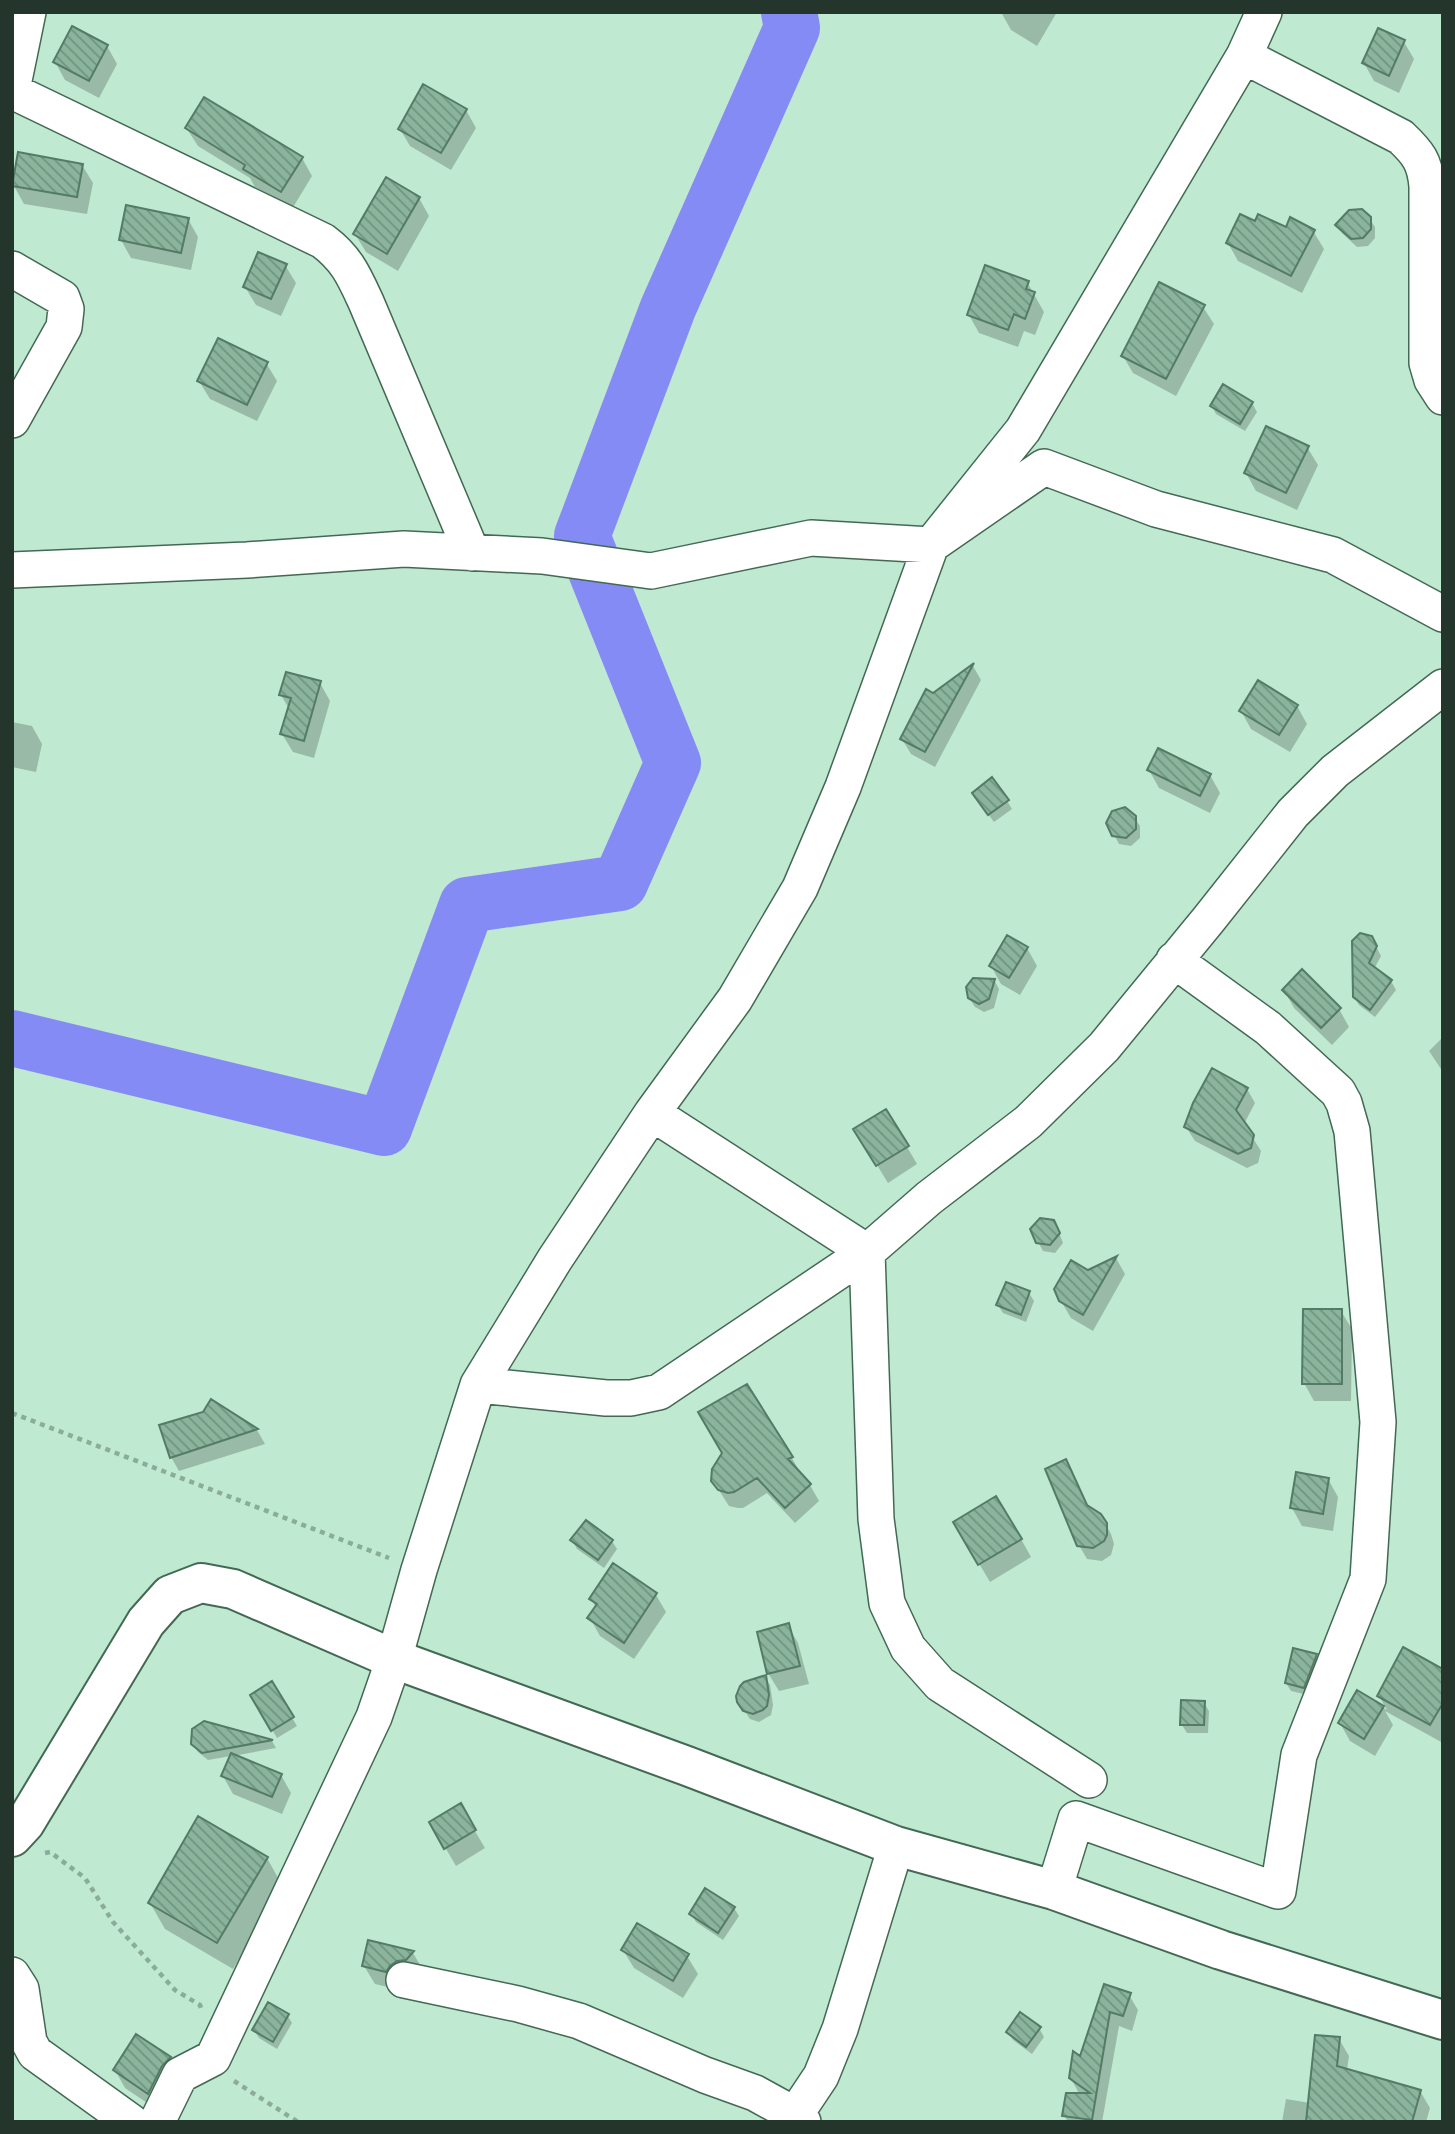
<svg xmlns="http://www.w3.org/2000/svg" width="1455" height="2134" font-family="'Source Sans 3',sans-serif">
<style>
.shadow{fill:#0003}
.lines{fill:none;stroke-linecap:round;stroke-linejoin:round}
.river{stroke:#858bf5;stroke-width:56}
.building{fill:url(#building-back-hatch);stroke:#547b65;stroke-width:2}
.street-casing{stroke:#436954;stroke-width:38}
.secondary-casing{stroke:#436954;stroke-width:42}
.path{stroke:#8aac98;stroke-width:4.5;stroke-dasharray:5 5;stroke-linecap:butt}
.street{stroke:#fff;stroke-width:35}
.secondary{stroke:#fff;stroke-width:38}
</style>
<defs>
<pattern id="building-back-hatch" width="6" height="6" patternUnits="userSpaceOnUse" patternTransform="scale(1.75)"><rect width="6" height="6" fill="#8bb49c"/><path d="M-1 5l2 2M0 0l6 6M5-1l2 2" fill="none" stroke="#71937f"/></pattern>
</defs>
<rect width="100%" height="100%" fill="#bfe9d0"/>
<!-- shadow -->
<path class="shadow" d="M 1001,12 L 1057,12 L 1037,46 L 1011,30 Z
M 1404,42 L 1414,59 L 1399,93 L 1374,81 L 1364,63 Z
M 107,46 L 117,64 L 99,98 L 65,80 L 55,62 Z
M 466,110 L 476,128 L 451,170 L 410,146 L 400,129 Z
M 187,129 L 302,158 L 312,176 L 292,209 L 255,187 L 250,178 L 198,146 Z
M 82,165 L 93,183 L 87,214 L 24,204 L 14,186 Z
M 419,198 L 429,216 L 398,271 L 366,252 L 355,234 Z
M 1369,218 L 1375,227 L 1375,238 L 1368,246 L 1357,247 L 1342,233 L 1337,225 Z
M 188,219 L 198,237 L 191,270 L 131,258 L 121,240 Z
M 1255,223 L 1286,230 L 1313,231 L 1324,249 L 1302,293 L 1238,261 L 1228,243 Z
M 285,265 L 296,283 L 281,316 L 256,305 L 245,287 Z
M 1027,282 L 1044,312 L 1035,335 L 1024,331 L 1018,347 L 979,333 L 969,315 Z
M 1203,307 L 1214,324 L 1176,396 L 1133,373 L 1123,356 Z
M 266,363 L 277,381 L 257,421 L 210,399 L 199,381 Z
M 1252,403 L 1257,412 L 1245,431 L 1216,414 L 1212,406 Z
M 1307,447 L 1318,465 L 1297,510 L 1256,491 L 1246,473 Z
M 973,666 L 981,680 L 935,767 L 911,754 L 902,739 L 933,695 Z
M 320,683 L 330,701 L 314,758 L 293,752 L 282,734 L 289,709 L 281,695 Z
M 1297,706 L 1307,724 L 1290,752 L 1251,729 L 1241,711 Z
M 12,722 L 32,726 L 42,744 L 36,772 L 12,767 Z
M 1149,770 L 1210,775 L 1220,793 L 1210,813 L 1159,788 Z
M 1007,801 L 1012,809 L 994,822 L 979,802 Z
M 1134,817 L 1140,826 L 1140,838 L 1131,846 L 1119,844 L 1108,823 Z
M 1371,937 L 1381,956 L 1374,969 L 1391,981 L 1396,990 L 1375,1017 L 1359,1005 L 1354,996 Z
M 1027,948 L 1037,966 L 1020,995 L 1001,984 L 991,966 Z
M 994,980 L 999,989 L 994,1008 L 984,1012 L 975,1007 L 969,998 Z
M 1284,990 L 1339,1009 L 1349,1027 L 1332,1045 L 1294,1008 Z
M 1443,1037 L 1443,1072 L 1429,1051 Z
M 1247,1089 L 1255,1103 L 1244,1124 L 1261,1151 L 1258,1163 L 1247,1168 L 1195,1141 L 1186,1127 Z
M 886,1111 L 917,1164 L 888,1183 L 866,1147 Z
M 1058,1230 L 1063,1243 L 1055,1253 L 1043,1251 L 1038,1242 Z
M 1116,1258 L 1125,1274 L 1093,1331 L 1071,1318 L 1061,1301 L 1088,1272 Z
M 1029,1293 L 1034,1301 L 1026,1322 L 1003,1313 L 998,1305 Z
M 1341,1311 L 1352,1329 L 1351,1401 L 1314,1401 L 1304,1383 Z
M 746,1386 L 792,1458 L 801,1474 L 799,1474 L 810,1485 L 819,1501 L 795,1523 L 767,1493 L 743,1508 L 738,1508 L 729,1506 L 713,1481 Z
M 211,1401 L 257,1430 L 265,1444 L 179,1471 L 171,1457 Z
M 1066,1461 L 1088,1509 L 1103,1519 L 1111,1534 L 1114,1544 L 1111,1555 L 1102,1561 L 1087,1559 L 1079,1545 Z
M 1328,1479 L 1338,1497 L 1333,1531 L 1302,1526 L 1292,1508 Z
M 955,1523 L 1021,1539 L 1031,1557 L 990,1582 Z
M 572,1540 L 612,1541 L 617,1549 L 604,1568 L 577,1549 Z
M 656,1595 L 666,1612 L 634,1659 L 600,1636 L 590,1618 L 596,1608 L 591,1599 Z
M 788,1626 L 798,1643 L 809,1684 L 779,1691 L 768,1673 Z
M 1316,1655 L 1321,1664 L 1308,1695 L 1291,1691 L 1286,1683 Z
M 1443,1671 L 1443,1743 L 1385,1711 L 1393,1725 L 1375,1756 L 1350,1741 L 1340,1723 L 1358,1693 L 1387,1710 L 1379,1696 Z
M 765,1677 L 770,1685 L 773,1705 L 771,1715 L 759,1722 L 750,1719 L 744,1710 Z
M 272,1684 L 297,1726 L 277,1738 L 252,1695 Z
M 1204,1703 L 1209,1711 L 1208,1733 L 1187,1733 L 1182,1725 Z
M 204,1723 L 272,1741 L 276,1748 L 233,1756 L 281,1775 L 291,1793 L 282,1814 L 233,1794 L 223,1776 L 231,1756 L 208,1760 L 198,1752 L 193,1743 Z
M 460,1806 L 485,1848 L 456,1866 L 431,1823 Z
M 267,1858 L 282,1885 L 233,1969 L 165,1929 L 150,1903 Z
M 734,1908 L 739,1916 L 723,1940 L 696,1922 L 691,1914 Z
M 370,1942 L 413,1953 L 423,1970 L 396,1989 L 375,1984 L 364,1966 Z
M 623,1950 L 687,1956 L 698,1974 L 683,1998 L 634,1968 Z
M 1105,1986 L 1129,1995 L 1138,2010 L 1132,2031 L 1119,2026 L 1102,2122 L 1068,2122 L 1064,2115 L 1080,2095 L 1070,2077 L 1080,2059 Z
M 287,2015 L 292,2023 L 277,2049 L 259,2038 L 254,2030 Z
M 1039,2028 L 1044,2037 L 1032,2054 L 1013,2040 L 1008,2032 Z
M 1339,2039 L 1349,2056 L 1347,2070 L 1420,2091 L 1430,2108 L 1426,2122 L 1282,2122 L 1286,2099 L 1310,2103 Z
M 169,2058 L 180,2076 L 159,2111 L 125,2088 L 115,2070 Z"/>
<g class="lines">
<!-- river -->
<path class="river" d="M 12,1038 L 384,1128 L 467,905 L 620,883 L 673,763 L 582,536 L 668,308 L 792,28 L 789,12"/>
</g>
<!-- building -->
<path class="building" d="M 72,26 L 108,45 L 89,81 L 53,62 Z
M 1378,28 L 1405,40 L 1389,76 L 1362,63 Z
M 423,84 L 467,109 L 441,153 L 398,129 Z
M 204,97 L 303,157 L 281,192 L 243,169 L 245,165 L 185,128 Z
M 18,152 L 83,164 L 77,197 L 12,186 Z
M 386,177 L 420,197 L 387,254 L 353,234 Z
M 126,205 L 189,218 L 181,253 L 119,240 Z
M 1362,209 L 1371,217 L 1371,229 L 1363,238 L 1351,239 L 1335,225 L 1349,210 Z
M 1240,214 L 1255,221 L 1258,214 L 1286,227 L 1290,217 L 1315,230 L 1291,276 L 1226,243 Z
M 258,252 L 287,264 L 271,299 L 243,287 Z
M 985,265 L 1029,281 L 1026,289 L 1035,292 L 1025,319 L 1014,314 L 1008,330 L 967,315 Z
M 1159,282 L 1205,305 L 1166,379 L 1121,356 Z
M 218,338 L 268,362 L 247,405 L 197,381 Z
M 1223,384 L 1253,402 L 1240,424 L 1210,406 Z
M 1266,426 L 1309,446 L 1286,493 L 1244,473 Z
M 974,663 L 925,752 L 900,739 L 926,689 L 933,693 Z
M 286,672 L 321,681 L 304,741 L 280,734 L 291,698 L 279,695 Z
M 1258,680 L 1298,705 L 1279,735 L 1239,711 Z
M 1158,748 L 1211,774 L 1200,796 L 1147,770 Z
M 992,777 L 1009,800 L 988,815 L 972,793 Z
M 1125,807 L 1136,816 L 1136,829 L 1126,838 L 1112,836 L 1106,823 L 1112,811 Z
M 1360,933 L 1372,936 L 1377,946 L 1369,963 L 1392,980 L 1370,1010 L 1353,997 L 1352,941 Z
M 1007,935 L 1028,947 L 1009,978 L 989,966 Z
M 1302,969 L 1341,1008 L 1321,1028 L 1282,990 Z
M 973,978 L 995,979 L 989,999 L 979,1004 L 968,998 L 966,987 Z
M 1212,1068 L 1248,1088 L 1236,1110 L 1254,1135 L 1251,1148 L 1238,1154 L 1184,1127 L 1193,1103 Z
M 886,1109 L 909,1146 L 876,1166 L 853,1129 Z
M 1040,1218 L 1054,1220 L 1060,1233 L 1050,1245 L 1036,1243 L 1030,1229 Z
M 1117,1256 L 1083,1315 L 1059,1301 L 1054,1289 L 1071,1260 L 1088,1270 Z
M 1006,1282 L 1030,1291 L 1021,1315 L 996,1305 Z
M 1303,1309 L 1342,1309 L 1342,1384 L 1302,1384 Z
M 747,1384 L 793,1457 L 788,1459 L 811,1484 L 785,1508 L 757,1478 L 734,1492 L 728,1493 L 718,1490 L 711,1481 L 712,1469 L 722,1453 L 698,1412 Z
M 211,1399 L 258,1429 L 170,1458 L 159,1425 L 203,1412 Z
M 1066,1459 L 1087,1505 L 1101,1514 L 1107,1523 L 1107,1535 L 1104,1541 L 1093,1548 L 1077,1546 L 1045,1469 Z
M 1296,1472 L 1329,1478 L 1323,1514 L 1290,1508 Z
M 996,1496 L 1022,1539 L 978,1565 L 953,1522 Z
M 586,1520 L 613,1540 L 598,1560 L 570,1540 Z
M 613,1563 L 657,1593 L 624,1643 L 587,1618 L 597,1604 L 589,1599 Z
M 789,1623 L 800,1666 L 767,1674 L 757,1632 Z
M 1403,1647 L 1443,1669 L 1443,1703 L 1430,1725 L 1377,1696 Z
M 1293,1648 L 1317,1654 L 1304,1688 L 1285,1683 Z
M 766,1675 L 769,1695 L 767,1706 L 763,1710 L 753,1714 L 743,1711 L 737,1702 L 736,1696 L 740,1686 L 744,1682 Z
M 272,1681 L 294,1717 L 271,1731 L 250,1695 Z
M 1357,1690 L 1384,1706 L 1364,1739 L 1338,1723 Z
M 1181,1700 L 1205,1701 L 1204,1725 L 1180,1725 Z
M 204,1721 L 273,1740 L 202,1753 L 191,1744 L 192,1729 Z
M 231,1753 L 282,1774 L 272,1797 L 221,1776 Z
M 461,1803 L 476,1830 L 444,1849 L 429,1822 Z
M 198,1816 L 268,1857 L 217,1943 L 148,1903 Z
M 705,1888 L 735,1907 L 718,1933 L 689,1914 Z
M 637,1923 L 689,1954 L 673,1981 L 621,1950 Z
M 368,1940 L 414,1951 L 406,1960 L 397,1961 L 390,1966 L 386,1972 L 362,1966 Z
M 1104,1984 L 1131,1993 L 1123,2016 L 1110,2012 L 1092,2120 L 1062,2116 L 1066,2093 L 1090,2093 L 1069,2078 L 1073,2051 L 1080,2056 Z
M 268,2002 L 289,2014 L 273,2042 L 252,2030 Z
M 1020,2012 L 1041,2027 L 1026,2047 L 1006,2032 Z
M 136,2034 L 171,2057 L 162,2066 L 148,2094 L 113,2070 Z
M 1315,2035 L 1340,2037 L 1337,2066 L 1421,2090 L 1412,2122 L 1306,2122 Z"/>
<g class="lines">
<defs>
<path id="street" d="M 1244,56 L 1401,137 C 1418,153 1425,162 1427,186 L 1427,363 L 1432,380 L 1443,397
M 12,90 L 28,12
M 12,91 L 323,241 C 347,259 354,276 366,302 L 472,553
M 12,269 L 62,298 L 66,309 L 64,327 L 12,420
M 12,570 L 247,560 L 404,549 L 542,556 L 651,571 L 811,538 L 931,545 L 1044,467 L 1156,509 L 1333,555 L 1443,614
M 652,1113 L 867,1252 L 876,1519 L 887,1603 L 908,1648 L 940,1684 L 1089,1780
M 478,1385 L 606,1398 L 631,1398 L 659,1392 L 867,1252 L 929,1198 L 1028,1122 L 1104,1047 L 1209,919 L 1293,813 L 1335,771 L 1443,687
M 1054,1890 L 1076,1819 L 1278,1891 L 1299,1755 L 1368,1579 L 1378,1422 L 1352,1131 L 1344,1103 L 1338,1092 L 1268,1028 L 1174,960
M 12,1975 L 21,1989 L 29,2042 L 35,2053 L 131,2122
M 404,1980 L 518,2004 L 579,2021 L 705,2075 L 755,2093 L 795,2115
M 157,2122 L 180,2075 L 213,2058 L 374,1717 L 394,1659 L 419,1570 L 478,1385 L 555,1259 L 652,1113 L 735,999 L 800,888 L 843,787 L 931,545 L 1023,430 L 1244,56 L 1264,12
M 803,2122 L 795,2115 L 821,2076 L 840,2029 L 896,1846"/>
<path id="secondary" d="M 12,1837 L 25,1823 L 146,1622 L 170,1595 L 201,1583 L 233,1589 L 394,1659 L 687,1766 L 896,1846 L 1054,1890 L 1221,1950 L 1443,2020"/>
</defs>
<!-- street casing -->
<use href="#street" class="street-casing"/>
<!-- secondary casing -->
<use href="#secondary" class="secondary-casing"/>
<!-- path -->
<path class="path" d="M 12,1413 L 389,1558
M 45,1853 L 50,1852 L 85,1878 L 113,1922 L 175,1990 L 200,2005 L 201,2008
M 234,2081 L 298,2122"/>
<!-- street -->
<use href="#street" class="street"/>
<!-- secondary -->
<use href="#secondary" class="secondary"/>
</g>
<!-- border -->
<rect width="1455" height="2134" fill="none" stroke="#24352c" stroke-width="28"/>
</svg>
